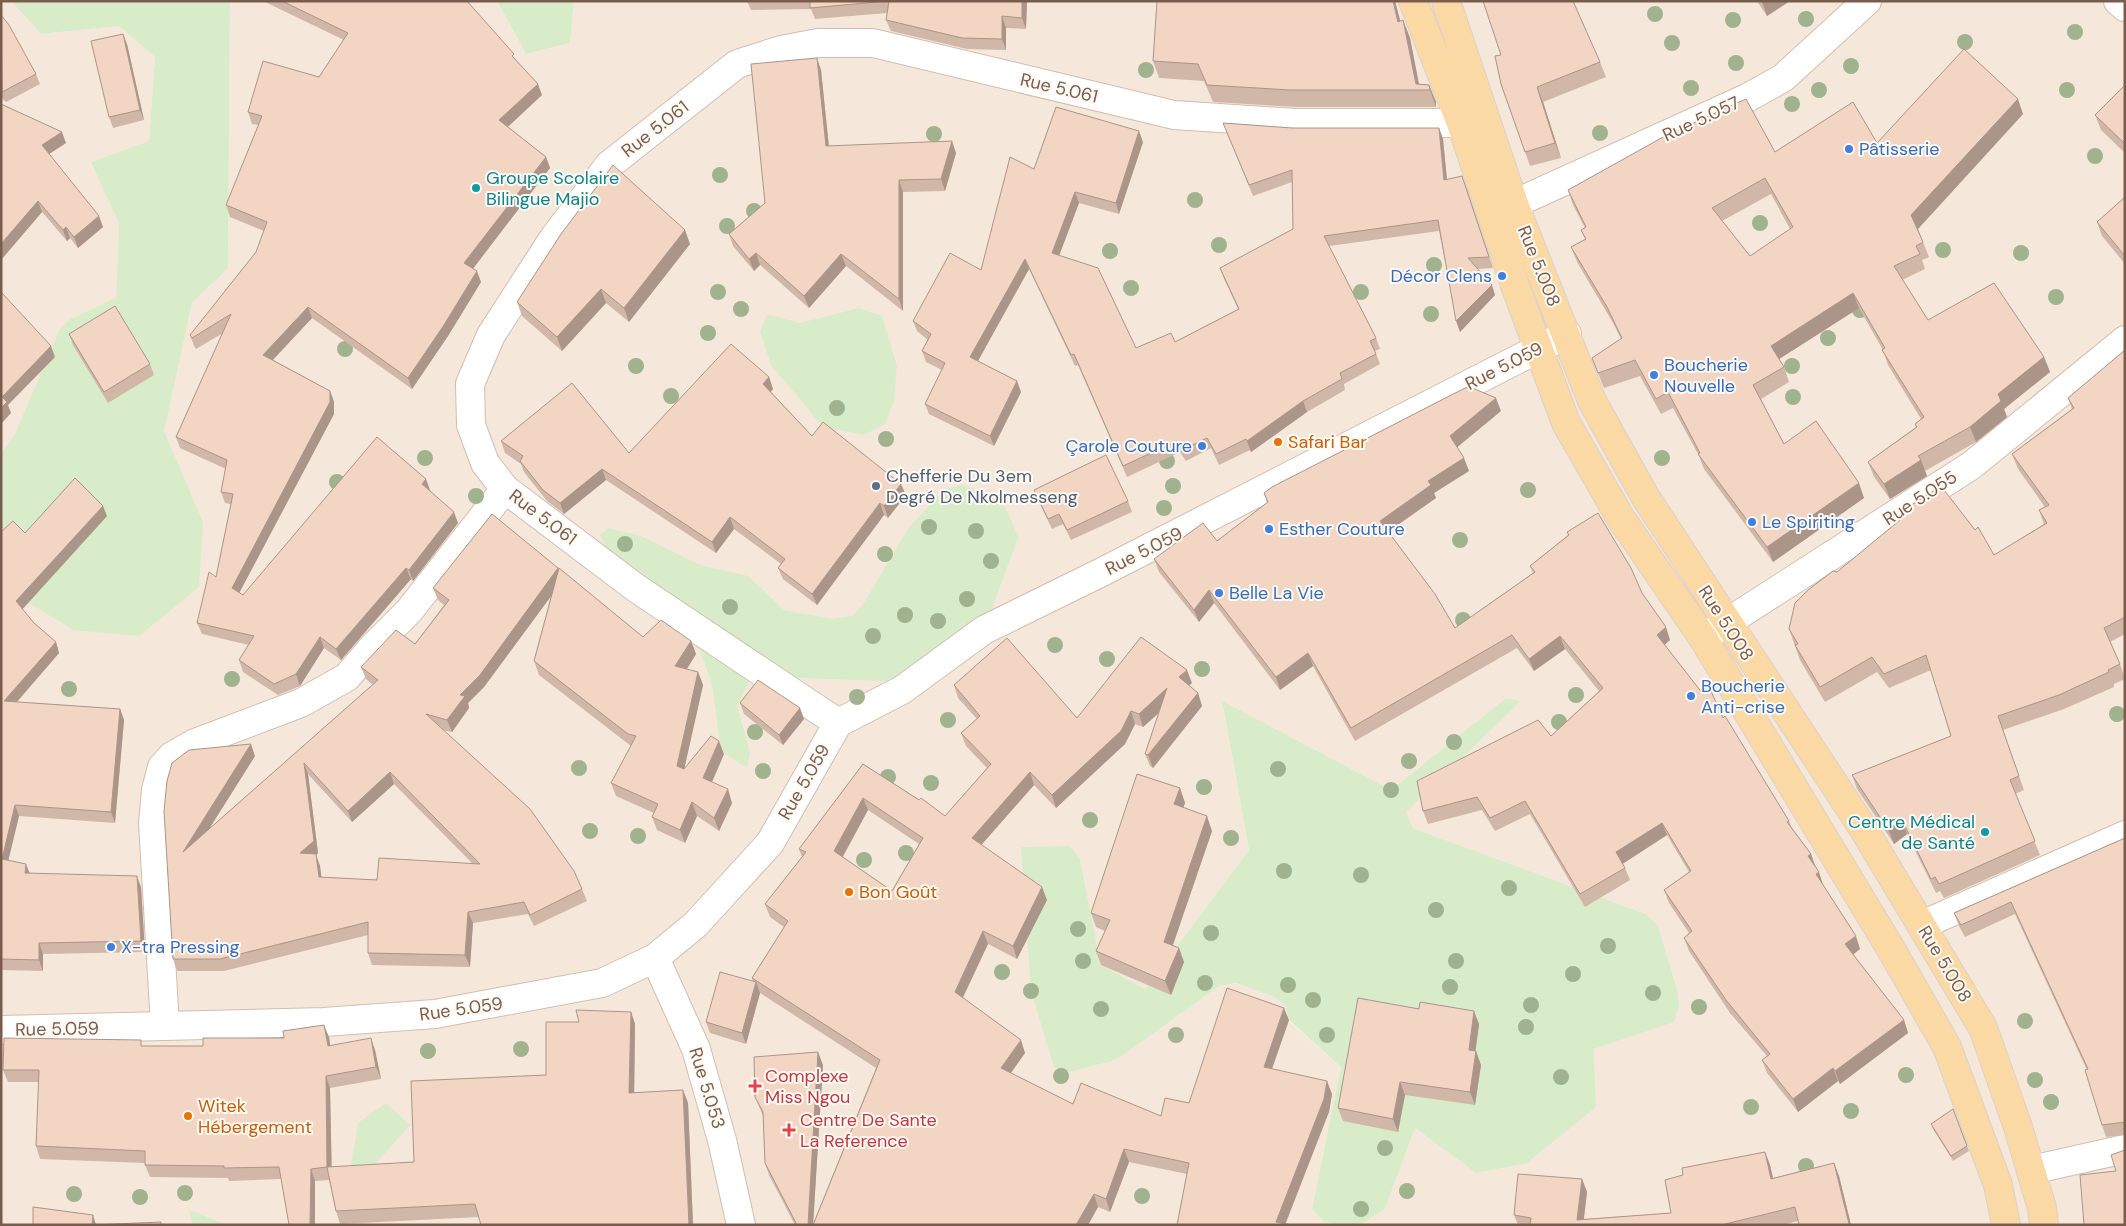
<svg xmlns="http://www.w3.org/2000/svg" width="2126" height="1226" font-family="'DM Sans',sans-serif">
<style>
.residential{fill:#f5e8da}
.green{fill:#d8ecc9}
.lines{fill:none;stroke-linecap:round;stroke-linejoin:round}
.minor-casing{stroke:#d1beb0;stroke-width:30}
.major-casing{stroke:#dad1cd;stroke-width:30}
.minor{stroke:#fff;stroke-width:28}
.major{stroke:#fbd9a5;stroke-width:28}
.tree{fill:#a0b28e}
.wall{fill:#d1b7a8;fill-rule:evenodd}
.shaded-wall{fill:#aa9588}
.building{fill:#f3d5c3;stroke:#aa9588;fill-rule:evenodd}
.shop-dot{fill:#3f7fe0;stroke:#fffaf3;stroke-width:2}
.culture-dot{fill:#0f9aa8;stroke:#fffaf3;stroke-width:2}
.food-dot{fill:#e8710a;stroke:#fffaf3;stroke-width:2}
.service-dot{fill:#5c6f8a;stroke:#fffaf3;stroke-width:2}
.health-dot{fill:#e0444e;stroke:#fffaf3;stroke-width:2}
.labels{text-anchor:middle;stroke-width:4;stroke-linejoin:round;paint-order:stroke}
.street-label{font-size:18px;fill:#7a5c4d;stroke:#fffaf3}
.shop-label{font-size:18px;fill:#366cbe;stroke:#fffaf3;text-anchor:start}
.culture-label{font-size:18px;fill:#0d838f;stroke:#fffaf3;text-anchor:start}
.food-label{font-size:18px;fill:#c56008;stroke:#fffaf3;text-anchor:start}
.service-label{font-size:18px;fill:#4e5e75;stroke:#fffaf3;text-anchor:start}
.health-label{font-size:18px;fill:#be3a42;stroke:#fffaf3;text-anchor:start}
</style>
<rect width="100%" height="100%" fill="#fdf6ec"/>
<!-- residential -->
<path class="residential" d="M 1,1 L 11,1 L 41,34 L 119,26 L 155,57 L 149,141 L 91,162 L 119,224 L 116,299 L 70,319 L 51,353 L 15,434 L 1,453 Z
M 230,1 L 497,1 L 526,54 L 570,43 L 574,1 L 2125,1 L 2125,1225 L 1360,1225 L 1385,1209 L 1415,1128 L 1476,1173 L 1596,1107 L 1594,1049 L 1673,1022 L 1646,914 L 1413,828 L 1405,812 L 1521,701 L 1506,698 L 1391,790 L 1222,702 L 1249,850 L 1145,989 L 1101,965 L 1080,859 L 1070,847 L 1021,847 L 1118,1059 L 1219,986 L 1236,983 L 1272,996 L 1285,1005 L 1289,1021 L 1341,1067 L 1312,1209 L 1323,1221 L 1336,1225 L 366,1225 L 359,1203 L 386,1104 L 341,1225 L 226,1225 L 188,1210 L 193,1225 L 1,1225 L 1,569 L 203,522 L 163,431 L 192,303 L 228,267 Z"/>
<!-- green -->
<path class="green" d="M 11,1 L 230,1 L 228,268 L 192,303 L 164,431 L 203,522 L 199,587 L 139,636 L 73,630 L 15,594 L 1,569 L 1,453 L 15,434 L 59,331 L 70,319 L 116,298 L 119,224 L 91,162 L 149,141 L 155,57 L 119,26 L 41,34 Z
M 497,1 L 574,1 L 570,43 L 526,54 Z
M 859,308 L 882,316 L 897,366 L 894,401 L 885,424 L 864,435 L 823,427 L 771,365 L 760,331 L 767,314 L 800,323 Z
M 962,485 C 1003,499 1003,497 1018,538 L 984,630 L 931,668 L 884,681 L 752,676 L 737,706 L 750,752 L 747,768 L 721,751 L 712,684 L 700,651 L 616,567 L 600,535 L 608,528 L 641,536 L 700,565 L 748,576 L 784,610 L 832,619 L 852,616 L 864,603 L 909,527 L 945,489 Z
M 1506,698 L 1521,701 L 1406,812 L 1413,828 L 1646,914 L 1658,926 L 1677,990 L 1679,1006 L 1674,1022 L 1594,1049 L 1596,1107 L 1527,1163 L 1476,1173 L 1415,1128 L 1385,1209 L 1360,1225 L 1336,1225 L 1323,1221 L 1312,1209 L 1341,1067 L 1289,1020 L 1285,1005 L 1272,996 L 1236,983 L 1219,986 L 1118,1059 L 1070,1072 L 1054,1067 L 1031,991 L 1021,847 L 1070,846 L 1080,859 L 1101,965 L 1145,989 L 1249,850 L 1222,701 L 1391,790 Z
M 386,1103 L 410,1125 L 368,1172 L 359,1203 L 366,1225 L 341,1225 L 358,1123 Z
M 188,1209 L 226,1225 L 193,1225 Z"/>
<g class="lines">
<defs>
<path id="minor" d="M 2118,1 L 2125,7
M 1514,204 L 1747,98 L 1783,78 L 1867,1
M 1703,638 L 1972,465 L 2125,340
M 838,723 L 636,588 L 505,489 L 485,463 L 471,425 L 470,384 L 491,335 L 553,239 L 609,165 L 737,64 L 781,50 L 818,43 L 873,43 L 1174,115 L 1296,123 L 1461,123
M 1922,925 L 2125,835
M 655,958 L 696,1049 L 722,1140 L 741,1225
M 165,1026 L 153,823 L 156,790 L 162,767 L 172,756 L 195,743 L 301,703 L 347,677 L 371,649 L 409,611 L 505,489
M 1,1030 L 324,1022 L 435,1014 L 602,983 L 655,958 L 696,924 L 770,843 L 838,723 L 902,690 L 984,630 L 1102,572 L 1567,334
M 2031,1170 L 2125,1149"/>
<path id="major" d="M 1413,1 L 1461,123 L 1516,288 L 1566,423 L 1620,517 L 1703,638 L 1891,949 L 1947,1047 L 1998,1185 L 2006,1225
M 1446,1 L 1514,204 L 1592,401 L 1646,498 L 1863,828 L 1983,1028 L 2018,1127 L 2042,1208 L 2044,1225"/>
</defs>
<!-- minor casing -->
<use href="#minor" class="minor-casing"/>
<!-- major casing -->
<use href="#major" class="major-casing"/>
<!-- minor -->
<use href="#minor" class="minor"/>
<!-- major -->
<use href="#major" class="major"/>
</g>
<!-- trees -->
<g class="tree">
<circle cx="1655" cy="14" r="8"/>
<circle cx="1806" cy="19" r="8"/>
<circle cx="1733" cy="20" r="8"/>
<circle cx="2075" cy="32" r="8"/>
<circle cx="1965" cy="42" r="8"/>
<circle cx="1672" cy="43" r="8"/>
<circle cx="1736" cy="63" r="8"/>
<circle cx="1851" cy="66" r="8"/>
<circle cx="1146" cy="70" r="8"/>
<circle cx="1691" cy="88" r="8"/>
<circle cx="1819" cy="90" r="8"/>
<circle cx="2067" cy="90" r="8"/>
<circle cx="1792" cy="104" r="8"/>
<circle cx="1600" cy="133" r="8"/>
<circle cx="934" cy="134" r="8"/>
<circle cx="2095" cy="156" r="8"/>
<circle cx="720" cy="175" r="8"/>
<circle cx="1195" cy="200" r="8"/>
<circle cx="754" cy="211" r="8"/>
<circle cx="1760" cy="223" r="8"/>
<circle cx="727" cy="226" r="8"/>
<circle cx="1219" cy="245" r="8"/>
<circle cx="1943" cy="250" r="8"/>
<circle cx="1110" cy="251" r="8"/>
<circle cx="2021" cy="253" r="8"/>
<circle cx="1434" cy="265" r="8"/>
<circle cx="1131" cy="288" r="8"/>
<circle cx="718" cy="292" r="8"/>
<circle cx="1361" cy="292" r="8"/>
<circle cx="2056" cy="297" r="8"/>
<circle cx="741" cy="309" r="8"/>
<circle cx="1860" cy="310" r="8"/>
<circle cx="1431" cy="314" r="8"/>
<circle cx="708" cy="333" r="8"/>
<circle cx="1828" cy="338" r="8"/>
<circle cx="345" cy="349" r="8"/>
<circle cx="636" cy="366" r="8"/>
<circle cx="1792" cy="366" r="8"/>
<circle cx="671" cy="396" r="8"/>
<circle cx="1793" cy="397" r="8"/>
<circle cx="837" cy="408" r="8"/>
<circle cx="886" cy="439" r="8"/>
<circle cx="425" cy="458" r="8"/>
<circle cx="1662" cy="458" r="8"/>
<circle cx="1167" cy="461" r="8"/>
<circle cx="337" cy="482" r="8"/>
<circle cx="1173" cy="486" r="8"/>
<circle cx="1528" cy="490" r="8"/>
<circle cx="476" cy="496" r="8"/>
<circle cx="1164" cy="508" r="8"/>
<circle cx="929" cy="527" r="8"/>
<circle cx="976" cy="531" r="8"/>
<circle cx="1460" cy="540" r="8"/>
<circle cx="625" cy="544" r="8"/>
<circle cx="885" cy="554" r="8"/>
<circle cx="991" cy="561" r="8"/>
<circle cx="967" cy="599" r="8"/>
<circle cx="730" cy="607" r="8"/>
<circle cx="905" cy="615" r="8"/>
<circle cx="1463" cy="620" r="8"/>
<circle cx="938" cy="621" r="8"/>
<circle cx="873" cy="636" r="8"/>
<circle cx="1055" cy="645" r="8"/>
<circle cx="1107" cy="659" r="8"/>
<circle cx="1202" cy="669" r="8"/>
<circle cx="232" cy="679" r="8"/>
<circle cx="69" cy="689" r="8"/>
<circle cx="1576" cy="695" r="8"/>
<circle cx="857" cy="697" r="8"/>
<circle cx="2117" cy="714" r="8"/>
<circle cx="948" cy="720" r="8"/>
<circle cx="1559" cy="722" r="8"/>
<circle cx="755" cy="732" r="8"/>
<circle cx="1454" cy="742" r="8"/>
<circle cx="1409" cy="761" r="8"/>
<circle cx="579" cy="768" r="8"/>
<circle cx="1278" cy="769" r="8"/>
<circle cx="763" cy="771" r="8"/>
<circle cx="888" cy="777" r="8"/>
<circle cx="931" cy="783" r="8"/>
<circle cx="1204" cy="787" r="8"/>
<circle cx="1391" cy="790" r="8"/>
<circle cx="1090" cy="820" r="8"/>
<circle cx="590" cy="831" r="8"/>
<circle cx="638" cy="836" r="8"/>
<circle cx="1231" cy="838" r="8"/>
<circle cx="906" cy="853" r="8"/>
<circle cx="864" cy="860" r="8"/>
<circle cx="1284" cy="871" r="8"/>
<circle cx="1361" cy="875" r="8"/>
<circle cx="1509" cy="888" r="8"/>
<circle cx="1436" cy="910" r="8"/>
<circle cx="1078" cy="929" r="8"/>
<circle cx="1211" cy="933" r="8"/>
<circle cx="1608" cy="946" r="8"/>
<circle cx="1083" cy="961" r="8"/>
<circle cx="1456" cy="961" r="8"/>
<circle cx="1002" cy="972" r="8"/>
<circle cx="1573" cy="974" r="8"/>
<circle cx="1205" cy="983" r="8"/>
<circle cx="1288" cy="985" r="8"/>
<circle cx="1450" cy="987" r="8"/>
<circle cx="1031" cy="991" r="8"/>
<circle cx="1653" cy="993" r="8"/>
<circle cx="1313" cy="1000" r="8"/>
<circle cx="1531" cy="1005" r="8"/>
<circle cx="1699" cy="1007" r="8"/>
<circle cx="1101" cy="1009" r="8"/>
<circle cx="2025" cy="1021" r="8"/>
<circle cx="1526" cy="1027" r="8"/>
<circle cx="1176" cy="1035" r="8"/>
<circle cx="1327" cy="1035" r="8"/>
<circle cx="521" cy="1049" r="8"/>
<circle cx="428" cy="1051" r="8"/>
<circle cx="1906" cy="1075" r="8"/>
<circle cx="1061" cy="1076" r="8"/>
<circle cx="1561" cy="1077" r="8"/>
<circle cx="2035" cy="1080" r="8"/>
<circle cx="2051" cy="1102" r="8"/>
<circle cx="1751" cy="1107" r="8"/>
<circle cx="1851" cy="1111" r="8"/>
<circle cx="1385" cy="1148" r="8"/>
<circle cx="1806" cy="1166" r="8"/>
<circle cx="1407" cy="1191" r="8"/>
<circle cx="185" cy="1193" r="8"/>
<circle cx="74" cy="1194" r="8"/>
<circle cx="1142" cy="1196" r="8"/>
<circle cx="140" cy="1197" r="8"/>
<circle cx="1361" cy="1209" r="8"/>
</g>
<!-- wall -->
<path class="wall" d="M 263,1 L 467,1 L 516,60 L 542,95 L 508,127 L 546,157 L 550,168 L 473,268 L 481,282 L 448,336 L 412,389 L 312,318 L 273,360 L 330,391 L 334,402 L 334,414 L 239,593 L 243,595 L 430,490 L 458,523 L 413,581 L 411,579 L 341,660 L 324,648 L 300,686 L 278,695 L 243,672 L 239,660 L 249,645 L 202,634 L 197,623 L 216,577 L 231,504 L 225,503 L 221,492 L 226,469 L 180,448 L 176,437 L 223,333 L 196,349 L 194,346 L 190,335 L 256,252 L 264,231 L 230,217 L 226,205 L 259,125 L 252,124 L 248,112 L 319,77 L 344,40 Z
M 747,1 L 1027,1 L 1026,29 L 1006,28 L 1006,50 L 967,49 L 891,31 L 886,20 L 887,13 L 815,19 L 811,9 L 751,10 Z
M 1395,1 L 1400,21 L 1403,20 L 1410,38 L 1419,84 L 1429,85 L 1436,102 L 1436,107 L 1297,107 L 1213,102 L 1204,81 L 1159,78 L 1153,61 Z
M 1757,1 L 1790,1 L 1767,16 Z
M 1,15 L 36,74 L 40,84 L 6,102 L 1,97 Z
M 127,44 L 144,120 L 113,128 L 109,117 Z
M 1600,62 L 1606,77 L 1543,102 L 1561,158 L 1530,166 L 1501,84 Z
M 821,70 L 829,146 L 956,153 L 945,191 L 903,192 L 903,311 L 846,266 L 809,308 L 760,265 L 754,271 L 733,246 L 729,234 L 765,203 Z
M 2125,85 L 2125,153 L 2101,130 L 2095,115 Z
M 1,104 L 66,143 L 49,154 L 103,227 L 78,248 L 70,238 L 67,241 L 42,212 L 1,260 Z
M 2023,114 L 1918,229 L 1929,257 L 1922,260 L 1925,269 L 1902,280 L 1928,320 L 2044,357 L 2050,372 L 2004,409 L 2007,417 L 1976,442 L 1925,471 L 1927,476 L 1890,499 L 1874,477 L 1868,462 L 1916,427 L 1915,424 L 1921,419 L 1888,365 L 1883,350 L 1859,308 L 1779,359 L 1784,367 L 1789,382 L 1761,399 L 1784,444 L 1864,498 L 1773,562 L 1704,469 L 1698,454 L 1673,408 L 1661,414 L 1640,376 L 1604,388 L 1592,358 L 1621,339 L 1613,323 L 1577,262 L 1571,247 L 1585,239 L 1581,230 L 1585,228 L 1573,205 L 1568,190 L 1775,152 L 1877,143 ZM 1771,194 L 1790,229 L 1750,256 L 1722,221 Z
M 1223,123 L 1292,128 L 1439,128 L 1443,139 L 1447,180 L 1466,186 L 1493,268 L 1477,269 L 1495,295 L 1460,332 L 1439,231 L 1329,246 L 1376,338 L 1380,349 L 1375,351 L 1380,364 L 1344,384 L 1345,390 L 1307,412 L 1251,452 L 1250,450 L 1219,465 L 1211,448 L 1186,461 L 1180,452 L 1127,477 L 1078,365 L 1075,366 L 1029,269 L 978,361 L 1017,381 L 1021,392 L 994,446 L 929,414 L 925,404 L 942,370 L 926,362 L 922,351 L 928,340 L 917,331 L 913,321 L 981,270 L 1034,169 L 1143,142 L 1119,214 L 1079,203 L 1059,255 L 1136,348 L 1175,342 L 1238,309 L 1224,279 L 1220,268 L 1293,229 L 1292,182 L 1253,196 Z
M 2125,197 L 2125,264 L 2102,236 L 2097,222 Z
M 690,244 L 629,322 L 606,303 L 562,351 L 522,316 L 517,302 Z
M 69,334 L 150,364 L 154,375 L 108,403 L 73,345 Z
M 2125,350 L 2125,634 L 2110,642 L 2120,664 L 2125,679 L 2114,684 L 2114,687 L 2064,709 L 2003,730 L 2024,790 L 2015,794 L 2040,855 L 1944,898 L 1940,891 L 1936,893 L 1907,834 L 1894,844 L 1857,789 L 1852,775 L 1951,736 L 1931,670 L 1889,688 L 1877,672 L 1825,702 L 1800,660 L 1789,629 L 1837,572 L 1905,517 L 1902,511 L 1994,555 L 2044,524 L 2039,510 L 2045,507 L 2018,469 L 2012,454 L 2072,409 L 2068,398 Z
M 769,377 L 773,389 L 771,392 L 812,436 L 906,495 L 888,518 L 884,515 L 817,605 L 783,579 L 778,568 L 781,564 L 734,529 L 716,553 L 606,480 L 564,514 L 547,501 L 524,472 L 521,464 L 505,453 L 501,441 L 629,453 Z
M 1501,411 L 1457,447 L 1469,471 L 1434,493 L 1436,498 L 1388,531 L 1455,628 L 1533,573 L 1530,566 L 1568,535 L 1567,532 L 1642,593 L 1670,640 L 1664,645 L 1703,694 L 1723,718 L 1789,821 L 1792,828 L 1811,854 L 1823,885 L 1860,949 L 1853,954 L 1904,1020 L 1908,1033 L 1840,1084 L 1838,1081 L 1798,1112 L 1767,1073 L 1762,1060 L 1767,1056 L 1730,1013 L 1689,951 L 1684,938 L 1689,933 L 1669,903 L 1664,890 L 1689,872 L 1667,835 L 1623,863 L 1625,868 L 1630,880 L 1585,907 L 1530,814 L 1495,831 L 1482,810 L 1428,824 L 1423,811 L 1551,736 L 1599,691 L 1565,649 L 1534,671 L 1517,648 L 1355,741 L 1313,666 L 1280,690 L 1214,603 L 1199,622 L 1159,572 L 1154,559 L 1217,541 L 1267,503 L 1264,493 Z
M 1034,490 L 1128,501 L 1132,512 L 1071,540 L 1063,524 L 1052,529 L 1038,500 Z
M 107,516 L 22,609 L 34,623 L 56,642 L 59,653 L 17,702 L 120,709 L 124,720 L 115,823 L 19,816 L 8,861 L 30,874 L 141,887 L 145,952 L 43,954 L 43,971 L 1,970 L 1,532 L 25,533 Z
M 558,569 L 643,637 L 691,641 L 696,654 L 687,669 L 698,672 L 703,685 L 684,769 L 724,754 L 712,782 L 732,803 L 719,831 L 697,816 L 685,843 L 657,830 L 652,817 L 654,813 L 616,796 L 611,783 L 631,746 L 539,675 L 534,661 L 551,596 L 484,687 L 468,703 L 469,708 L 452,732 L 442,730 L 582,889 L 587,901 L 534,926 L 528,914 L 473,923 L 470,967 L 372,965 L 368,953 L 368,935 L 224,971 L 177,971 L 173,959 L 172,763 L 255,756 L 209,829 L 373,685 L 366,679 L 361,667 L 415,644 L 444,605 L 438,600 L 433,588 ZM 308,774 L 352,822 L 394,784 L 473,864 L 377,880 L 321,877 L 320,866 L 316,855 L 318,853 Z
M 1192,683 L 1189,685 L 1198,693 L 1202,706 L 1153,768 L 1150,766 L 1145,754 L 1159,713 L 1143,727 L 1135,724 L 1125,744 L 1056,808 L 1034,785 L 981,845 L 1047,900 L 1017,959 L 988,944 L 963,998 L 1025,1053 L 1011,1073 L 1073,1104 L 1161,1116 L 1189,1103 L 1289,1020 L 1272,1069 L 1332,1094 L 1329,1112 L 1177,1225 L 1187,1174 L 1129,1162 L 1110,1212 L 1098,1207 L 1088,1225 L 795,1225 L 769,1175 L 765,1163 L 763,1116 L 755,1097 L 823,1065 L 813,1224 L 876,1068 L 760,993 L 746,1044 L 710,1033 L 706,1022 L 753,982 L 752,978 L 784,927 L 770,917 L 765,904 L 802,857 L 799,849 L 863,764 L 945,816 L 987,768 L 966,746 L 961,733 L 977,719 L 958,698 L 954,685 L 1077,718 ZM 868,810 L 919,844 L 892,891 L 843,857 Z
M 740,703 L 804,719 L 783,745 L 744,714 Z
M 1180,788 L 1185,803 L 1183,807 L 1212,831 L 1173,945 L 1184,962 L 1171,995 L 1101,965 L 1096,951 L 1105,931 L 1096,927 L 1091,913 Z
M 2125,838 L 2125,1135 L 2106,1137 L 2102,1125 L 2087,1070 L 2015,914 L 1965,937 L 1959,926 L 1954,913 Z
M 631,1012 L 635,1024 L 634,1093 L 683,1090 L 688,1103 L 693,1225 L 481,1225 L 479,1217 L 340,1224 L 336,1211 L 329,1180 L 315,1181 L 281,1179 L 229,1181 L 228,1178 L 150,1177 L 145,1165 L 145,1163 L 40,1159 L 36,1146 L 39,1082 L 8,1082 L 3,1070 L 144,1046 L 203,1046 L 284,1038 L 329,1037 L 330,1046 L 375,1050 L 381,1079 L 330,1088 L 331,1167 L 414,1162 L 546,1075 L 579,1022 Z
M 1479,1024 L 1475,1051 L 1481,1065 L 1475,1105 L 1405,1095 L 1398,1132 L 1343,1121 L 1338,1108 Z
M 1953,1109 L 1969,1151 L 1953,1161 L 1933,1129 L 1931,1124 Z
M 1765,1152 L 1770,1165 L 1773,1178 L 1834,1163 L 1839,1176 L 1851,1225 L 1799,1225 L 1798,1221 L 1782,1225 L 1518,1225 L 1514,1215 L 1582,1179 L 1587,1192 L 1584,1219 L 1671,1213 L 1683,1175 Z"/>
<!-- shaded-wall -->
<path class="shaded-wall" d="M 1022,1 L 1027,1 L 1026,29 L 1022,18 Z
M 1393,1 L 1395,1 L 1405,39 L 1398,22 Z
M 1763,1 L 1790,1 L 1767,16 L 1762,2 Z
M 1002,16 L 1006,28 L 1006,50 L 1002,39 Z
M 1403,20 L 1410,38 L 1420,90 L 1416,84 Z
M 123,34 L 127,44 L 144,120 L 140,110 Z
M 817,58 L 821,70 L 830,158 L 826,146 Z
M 538,84 L 542,95 L 503,131 L 499,120 Z
M 1429,85 L 1436,102 L 1436,107 L 1430,90 Z
M 1537,87 L 1543,102 L 1561,158 L 1555,143 Z
M 2018,99 L 2023,114 L 1917,230 L 1911,215 Z
M 1439,128 L 1443,139 L 1448,191 L 1444,180 Z
M 1139,131 L 1143,142 L 1119,214 L 1116,203 Z
M 62,132 L 66,143 L 46,156 L 42,145 Z
M 952,141 L 956,153 L 945,191 L 941,179 Z
M 546,157 L 550,168 L 469,274 L 464,263 Z
M 899,180 L 903,192 L 903,311 L 899,299 Z
M 1075,192 L 1079,203 L 1056,264 L 1052,253 Z
M 38,201 L 42,212 L 1,260 L 1,244 Z
M 99,216 L 103,227 L 78,248 L 74,237 Z
M 66,227 L 70,238 L 67,241 L 63,230 Z
M 685,230 L 690,244 L 629,322 L 624,308 Z
M 756,253 L 760,265 L 754,271 L 749,259 Z
M 841,254 L 846,266 L 809,308 L 804,296 Z
M 1025,259 L 1029,269 L 974,368 L 970,357 Z
M 477,271 L 481,282 L 448,336 L 412,389 L 408,378 Z
M 1492,285 L 1495,295 L 1460,332 L 1456,321 Z
M 601,289 L 606,303 L 562,351 L 557,337 Z
M 1853,293 L 1859,308 L 1776,361 L 1771,346 Z
M 308,307 L 312,318 L 267,366 L 263,355 Z
M 51,346 L 55,357 L 8,405 L 11,413 L 1,424 L 2,397 Z
M 2044,357 L 2050,372 L 2004,409 L 2007,417 L 1976,442 L 1970,427 L 1998,394 Z
M 769,377 L 773,389 L 768,395 L 763,384 Z
M 1017,381 L 1021,392 L 994,446 L 990,436 Z
M 330,391 L 334,402 L 334,414 L 236,599 L 232,588 Z
M 1496,398 L 1501,411 L 1455,449 L 1450,436 Z
M 1303,401 L 1307,412 L 1251,452 L 1247,441 Z
M 1464,458 L 1469,471 L 1434,493 L 1436,498 L 1385,534 L 1380,521 L 1428,481 Z
M 1921,460 L 1927,476 L 1890,499 L 1884,484 Z
M 602,469 L 606,480 L 564,514 L 560,503 Z
M 426,479 L 430,490 L 426,495 L 422,484 Z
M 1859,483 L 1864,498 L 1773,562 L 1767,547 Z
M 901,484 L 906,495 L 888,518 L 884,506 Z
M 880,503 L 884,515 L 817,605 L 812,594 Z
M 103,506 L 107,516 L 20,612 L 16,601 Z
M 454,512 L 458,523 L 413,581 L 409,570 Z
M 730,517 L 734,529 L 716,553 L 712,542 Z
M 406,568 L 411,579 L 341,660 L 336,649 Z
M 558,568 L 563,580 L 484,687 L 468,703 L 469,708 L 452,732 L 447,720 L 460,695 Z
M 1209,590 L 1214,603 L 1199,622 L 1194,610 Z
M 1666,627 L 1670,640 L 1661,648 L 1657,635 Z
M 1560,636 L 1565,649 L 1534,671 L 1529,659 Z
M 320,637 L 324,648 L 300,686 L 296,674 Z
M 691,641 L 696,654 L 680,680 L 675,666 Z
M 56,642 L 59,653 L 8,712 L 4,701 Z
M 1308,653 L 1313,666 L 1280,690 L 1276,677 Z
M 1187,670 L 1192,683 L 1184,690 L 1179,677 Z
M 698,672 L 703,685 L 682,779 L 677,766 Z
M 1167,688 L 1172,701 L 1143,727 L 1139,714 Z
M 1198,693 L 1202,706 L 1153,768 L 1148,755 Z
M 800,708 L 804,719 L 783,745 L 779,735 Z
M 120,709 L 124,720 L 115,823 L 111,812 Z
M 1131,711 L 1135,724 L 1125,744 L 1056,808 L 1052,795 Z
M 719,741 L 724,754 L 708,791 L 703,778 Z
M 251,744 L 255,756 L 187,864 L 183,852 Z
M 304,763 L 308,774 L 318,853 L 316,855 L 320,866 L 323,889 L 319,877 L 300,853 Z
M 390,772 L 394,784 L 352,822 L 348,811 Z
M 1030,772 L 1034,785 L 976,851 L 972,838 Z
M 1180,788 L 1185,803 L 1179,819 L 1174,804 Z
M 728,789 L 732,803 L 719,831 L 714,818 Z
M 863,798 L 868,810 L 839,863 L 834,851 Z
M 692,802 L 697,816 L 685,843 L 680,830 Z
M 15,805 L 19,816 L 6,870 L 2,859 Z
M 1207,816 L 1212,831 L 1169,956 L 1164,942 Z
M 1902,820 L 1907,834 L 1894,844 L 1888,829 Z
M 1662,823 L 1667,835 L 1621,865 L 1616,852 Z
M 1811,854 L 1815,867 L 1808,856 Z
M 26,864 L 30,874 L 25,873 Z
M 1819,872 L 1823,885 L 1820,887 L 1816,874 Z
M 137,876 L 141,887 L 145,952 L 141,941 Z
M 1042,887 L 1047,900 L 1017,959 L 1013,946 Z
M 468,912 L 473,923 L 470,967 L 465,955 Z
M 983,931 L 988,944 L 959,1005 L 955,992 Z
M 1856,936 L 1860,949 L 1850,957 L 1845,944 Z
M 39,943 L 43,954 L 43,971 L 39,960 Z
M 1179,948 L 1184,962 L 1171,995 L 1165,981 Z
M 756,982 L 760,993 L 746,1044 L 742,1033 Z
M 1284,1008 L 1289,1020 L 1268,1080 L 1264,1067 Z
M 1474,1011 L 1479,1024 L 1474,1063 L 1469,1050 Z
M 631,1012 L 635,1024 L 634,1105 L 629,1093 Z
M 1904,1020 L 1908,1033 L 1840,1084 L 1835,1071 Z
M 324,1025 L 329,1037 L 332,1058 L 328,1046 Z
M 371,1038 L 375,1050 L 381,1079 L 376,1067 Z
M 1021,1040 L 1025,1053 L 1005,1081 L 1001,1068 Z
M 1476,1051 L 1481,1065 L 1475,1105 L 1470,1092 Z
M 818,1052 L 823,1065 L 813,1225 L 808,1225 Z
M 1833,1068 L 1838,1081 L 1798,1112 L 1793,1099 Z
M 326,1076 L 330,1088 L 332,1179 L 327,1167 Z
M 1327,1081 L 1332,1094 L 1329,1112 L 1285,1225 L 1276,1222 Z
M 1400,1082 L 1405,1095 L 1398,1132 L 1393,1119 Z
M 683,1090 L 688,1103 L 693,1225 L 689,1225 Z
M 1124,1149 L 1129,1162 L 1110,1212 L 1106,1199 Z
M 1765,1152 L 1770,1165 L 1776,1192 L 1771,1179 Z
M 1834,1163 L 1839,1176 L 1851,1225 L 1849,1225 L 1849,1224 Z
M 311,1169 L 315,1181 L 315,1225 L 310,1225 Z
M 1582,1179 L 1587,1192 L 1583,1225 L 1577,1220 Z
M 1094,1194 L 1098,1207 L 1088,1225 L 1076,1225 Z
M 93,1215 L 96,1225 L 92,1225 Z"/>
<!-- building -->
<path class="building" d="M 282,1 L 467,1 L 514,54 L 512,56 L 538,84 L 499,120 L 546,157 L 464,263 L 477,271 L 444,325 L 408,378 L 308,307 L 263,355 L 330,391 L 330,402 L 232,588 L 243,595 L 377,437 L 426,479 L 422,484 L 454,512 L 409,570 L 406,568 L 336,649 L 320,637 L 296,674 L 274,684 L 239,660 L 254,636 L 197,623 L 209,572 L 216,577 L 233,494 L 221,492 L 227,460 L 176,437 L 231,314 L 192,338 L 190,335 L 256,252 L 267,222 L 226,205 L 262,116 L 248,112 L 263,61 L 319,77 L 348,33 Z
M 810,1 L 888,1 L 810,8 Z
M 889,1 L 1022,1 L 1022,18 L 1002,16 L 1002,39 L 962,38 L 886,20 Z
M 1157,1 L 1393,1 L 1398,22 L 1403,20 L 1416,84 L 1429,85 L 1430,90 L 1290,90 L 1207,85 L 1198,64 L 1153,61 Z
M 1483,1 L 1573,1 L 1600,62 L 1537,87 L 1555,143 L 1525,152 L 1501,84 L 1495,56 L 1501,55 Z
M 1,15 L 9,25 L 36,74 L 2,92 Z
M 123,34 L 140,110 L 109,117 L 91,41 Z
M 1964,49 L 2018,99 L 1911,215 L 1923,242 L 1916,246 L 1920,254 L 1894,266 L 1928,320 L 1994,283 L 2044,357 L 1998,394 L 2001,401 L 1970,427 L 1918,456 L 1921,460 L 1884,484 L 1868,462 L 1917,427 L 1915,424 L 1924,417 L 1882,350 L 1885,348 L 1853,293 L 1771,346 L 1784,367 L 1753,385 L 1784,444 L 1816,421 L 1859,483 L 1767,547 L 1698,454 L 1700,453 L 1668,392 L 1656,399 L 1635,360 L 1598,373 L 1592,358 L 1622,338 L 1607,307 L 1571,247 L 1586,239 L 1581,230 L 1586,227 L 1568,190 L 1665,136 L 1746,99 L 1775,152 L 1853,102 L 1877,143 ZM 1765,178 L 1793,227 L 1750,256 L 1712,208 Z
M 817,58 L 826,146 L 952,141 L 941,179 L 899,180 L 899,299 L 841,254 L 804,296 L 756,253 L 749,259 L 729,234 L 765,203 L 751,64 Z
M 2125,85 L 2125,144 L 2095,115 Z
M 1,104 L 62,132 L 42,145 L 99,216 L 74,237 L 66,227 L 63,230 L 38,201 L 1,244 Z
M 1056,107 L 1139,131 L 1116,203 L 1075,192 L 1052,253 L 1098,268 L 1136,348 L 1171,333 L 1175,342 L 1239,309 L 1220,268 L 1293,229 L 1292,170 L 1249,185 L 1223,123 L 1292,128 L 1439,128 L 1444,180 L 1462,176 L 1489,257 L 1468,258 L 1492,285 L 1456,321 L 1438,220 L 1324,236 L 1376,338 L 1370,341 L 1376,354 L 1340,373 L 1342,379 L 1303,401 L 1247,441 L 1246,439 L 1216,454 L 1207,438 L 1182,450 L 1177,441 L 1123,466 L 1074,354 L 1071,355 L 1025,259 L 970,357 L 1017,381 L 990,436 L 925,404 L 945,363 L 922,351 L 931,334 L 913,321 L 950,253 L 981,270 L 1010,157 L 1034,169 Z
M 613,165 L 685,230 L 624,308 L 601,289 L 557,337 L 517,302 L 561,234 Z
M 2125,197 L 2125,256 L 2097,222 Z
M 1,292 L 51,346 L 2,397 L 7,402 L 1,408 Z
M 115,306 L 150,364 L 104,392 L 69,334 Z
M 731,344 L 769,377 L 763,384 L 812,436 L 823,422 L 901,484 L 884,506 L 880,503 L 812,594 L 778,568 L 785,559 L 730,517 L 712,542 L 602,469 L 560,503 L 543,490 L 520,461 L 523,456 L 501,441 L 572,383 L 629,453 Z
M 2125,350 L 2125,617 L 2104,628 L 2120,664 L 2108,670 L 2109,672 L 2059,695 L 1998,716 L 2019,776 L 2010,780 L 2035,841 L 1939,884 L 1935,877 L 1931,879 L 1902,820 L 1888,829 L 1852,775 L 1951,736 L 1926,655 L 1884,674 L 1872,657 L 1820,687 L 1795,645 L 1798,644 L 1789,629 L 1795,603 L 1808,590 L 1833,571 L 1837,572 L 1906,515 L 1902,511 L 1941,486 L 1975,530 L 1978,527 L 1994,555 L 2047,523 L 2039,510 L 2049,505 L 2012,454 L 2074,408 L 2068,398 Z
M 1470,387 L 1496,398 L 1450,436 L 1464,458 L 1428,481 L 1431,485 L 1380,521 L 1435,594 L 1455,628 L 1535,572 L 1530,566 L 1569,535 L 1567,532 L 1598,513 L 1631,568 L 1642,593 L 1666,627 L 1657,635 L 1703,694 L 1710,689 L 1723,718 L 1725,716 L 1789,821 L 1787,822 L 1811,854 L 1808,856 L 1819,872 L 1816,874 L 1856,936 L 1845,944 L 1904,1020 L 1835,1071 L 1833,1068 L 1793,1099 L 1762,1060 L 1770,1054 L 1726,1000 L 1684,938 L 1692,931 L 1664,890 L 1691,871 L 1662,823 L 1616,852 L 1625,868 L 1580,894 L 1525,801 L 1490,818 L 1477,797 L 1423,811 L 1417,781 L 1538,720 L 1551,736 L 1603,688 L 1560,636 L 1529,659 L 1512,635 L 1351,728 L 1308,653 L 1276,677 L 1209,590 L 1194,610 L 1154,559 L 1203,523 L 1217,541 L 1268,502 L 1264,493 L 1272,487 L 1465,388 Z
M 1106,455 L 1128,501 L 1067,530 L 1059,514 L 1048,519 L 1034,490 Z
M 75,478 L 103,506 L 16,601 L 34,623 L 56,642 L 4,701 L 120,709 L 111,812 L 15,805 L 2,859 L 26,864 L 25,873 L 137,876 L 141,941 L 39,943 L 39,960 L 1,959 L 1,532 L 13,521 L 25,533 Z
M 492,514 L 558,568 L 480,675 L 460,695 L 465,696 L 447,720 L 426,714 L 530,809 L 574,871 L 582,889 L 530,915 L 524,902 L 468,912 L 465,955 L 368,953 L 368,922 L 220,959 L 173,959 L 164,811 L 167,781 L 172,763 L 189,750 L 251,744 L 183,852 L 378,680 L 361,667 L 396,630 L 415,644 L 449,600 L 433,588 ZM 304,763 L 348,811 L 390,772 L 480,864 L 379,858 L 377,880 L 319,877 L 316,854 L 300,853 L 314,841 Z
M 559,568 L 643,637 L 661,620 L 691,641 L 675,666 L 698,672 L 677,766 L 684,769 L 711,736 L 719,741 L 703,778 L 728,789 L 714,818 L 692,802 L 680,830 L 652,817 L 658,804 L 611,783 L 636,736 L 628,734 L 534,661 Z
M 1141,637 L 1187,670 L 1179,677 L 1198,693 L 1148,755 L 1145,754 L 1167,688 L 1139,714 L 1131,711 L 1121,731 L 1052,795 L 1030,772 L 972,838 L 1042,887 L 1013,946 L 983,931 L 955,992 L 1021,1040 L 1001,1068 L 1073,1104 L 1081,1083 L 1161,1116 L 1165,1098 L 1189,1103 L 1227,988 L 1284,1008 L 1264,1067 L 1327,1081 L 1324,1099 L 1276,1222 L 1292,1225 L 1177,1225 L 1189,1163 L 1124,1149 L 1106,1199 L 1094,1194 L 1076,1225 L 813,1225 L 880,1060 L 752,978 L 788,921 L 765,904 L 806,852 L 799,849 L 863,764 L 919,800 L 921,798 L 945,816 L 991,764 L 961,733 L 980,716 L 954,685 L 1007,638 L 1077,718 ZM 863,798 L 923,838 L 892,891 L 834,851 Z
M 758,680 L 800,708 L 779,735 L 740,703 Z
M 1137,774 L 1180,788 L 1174,804 L 1207,816 L 1164,942 L 1179,948 L 1165,981 L 1096,951 L 1110,920 L 1091,913 Z
M 2125,838 L 2125,1122 L 2102,1125 L 2085,1070 L 2088,1069 L 2011,902 L 1961,925 L 1954,913 Z
M 720,972 L 756,982 L 742,1033 L 706,1022 Z
M 1358,998 L 1419,1009 L 1420,1002 L 1474,1011 L 1469,1050 L 1476,1051 L 1470,1092 L 1400,1082 L 1393,1119 L 1338,1108 Z
M 576,1010 L 631,1012 L 629,1093 L 683,1090 L 689,1225 L 481,1225 L 475,1204 L 336,1211 L 327,1167 L 414,1162 L 411,1081 L 546,1075 L 546,1022 L 579,1022 Z
M 324,1025 L 328,1046 L 371,1038 L 376,1067 L 326,1076 L 327,1167 L 311,1169 L 310,1225 L 289,1225 L 279,1167 L 224,1168 L 224,1166 L 145,1165 L 145,1151 L 36,1146 L 39,1070 L 3,1070 L 4,1038 L 141,1040 L 141,1046 L 203,1046 L 203,1038 L 284,1038 L 283,1031 Z
M 818,1052 L 808,1225 L 797,1225 L 765,1163 L 763,1112 L 755,1097 L 754,1057 Z
M 1953,1109 L 1967,1146 L 1951,1156 L 1931,1124 Z
M 2125,1150 L 2125,1225 L 2084,1225 L 2080,1175 L 2116,1171 L 2111,1155 Z
M 1765,1152 L 1771,1179 L 1834,1163 L 1849,1224 L 1844,1225 L 1799,1225 L 1795,1207 L 1721,1225 L 1530,1225 L 1531,1218 L 1514,1215 L 1518,1174 L 1582,1179 L 1577,1220 L 1671,1213 L 1665,1180 L 1683,1175 L 1682,1168 Z
M 33,1207 L 93,1215 L 92,1225 L 161,1222 L 161,1225 L 33,1225 Z"/>
<!-- markers -->
<g class="shop-dot">
<circle cx="1849" cy="149" r="5"/>
<circle cx="1502" cy="276" r="5"/>
<circle cx="1654" cy="375" r="5"/>
<circle cx="1202" cy="446" r="5"/>
<circle cx="1752" cy="522" r="5"/>
<circle cx="1269" cy="529" r="5"/>
<circle cx="1219" cy="593" r="5"/>
<circle cx="1691" cy="696" r="5"/>
<circle cx="111" cy="947" r="5"/>
</g>
<g class="culture-dot">
<circle cx="476" cy="188" r="5"/>
<circle cx="1985" cy="832" r="5"/>
</g>
<g class="food-dot">
<circle cx="1278" cy="442" r="5"/>
<circle cx="849" cy="892" r="5"/>
<circle cx="188" cy="1116" r="5"/>
</g>
<circle class="service-dot" cx="876" cy="486" r="5"/>
<g class="health-dot">
<path d="M752.5 1078.5h5v5h5v5h-5v5h-5v-5h-5v-5h5z"/>
<path d="M786.5 1122.5h5v5h5v5h-5v5h-5v-5h-5v-5h5z"/>
</g>
<g class="labels">
<!-- street labels -->
<g class="street-label">
<text transform="translate(1059 88) rotate(13)" y="6">Rue 5.061</text>
<text transform="translate(1701 119) rotate(-25)" y="6">Rue 5.057</text>
<text transform="translate(655 129) rotate(-38)" y="6">Rue 5.061</text>
<text transform="translate(1539 266) rotate(68)" y="6">Rue 5.008</text>
<text transform="translate(1504 366) rotate(-27)" y="6">Rue 5.059</text>
<text transform="translate(1920 498) rotate(-33)" y="6">Rue 5.055</text>
<text transform="translate(543 517) rotate(37)" y="6">Rue 5.061</text>
<text transform="translate(1144 551) rotate(-27)" y="6">Rue 5.059</text>
<text transform="translate(1726 623) rotate(57)" y="6">Rue 5.008</text>
<text transform="translate(804 782) rotate(-60)" y="6">Rue 5.059</text>
<text transform="translate(1945 964) rotate(59)" y="6">Rue 5.008</text>
<text transform="translate(461 1009) rotate(-8)" y="6">Rue 5.059</text>
<text transform="translate(57 1029) rotate(-1)" y="6">Rue 5.059</text>
<text transform="translate(707 1088) rotate(73)" y="6">Rue 5.053</text>
</g>
<!-- shop labels -->
<g class="shop-label">
<text x="1859" y="155">Pâtisserie</text>
<text x="1492" y="282" text-anchor="end">Décor Clens</text>
<text x="1664" y="371">Boucherie<tspan x="1664" dy="21">Nouvelle</tspan></text>
<text x="1192" y="452" text-anchor="end">Çarole Couture</text>
<text x="1762" y="528">Le Spiriting</text>
<text x="1279" y="535">Esther Couture</text>
<text x="1229" y="599">Belle La Vie</text>
<text x="1701" y="692">Boucherie<tspan x="1701" dy="21">Anti-crise</tspan></text>
<text x="121" y="953">X-tra Pressing</text>
</g>
<!-- culture labels -->
<g class="culture-label">
<text x="486" y="184">Groupe Scolaire<tspan x="486" dy="21">Bilingue Majio</tspan></text>
<text x="1975" y="828" text-anchor="end">Centre Médical<tspan x="1975" dy="21">de Santé</tspan></text>
</g>
<!-- food labels -->
<g class="food-label">
<text x="1288" y="448">Safari Bar</text>
<text x="859" y="898">Bon Goût</text>
<text x="198" y="1112">Witek<tspan x="198" dy="21">Hébergement</tspan></text>
</g>
<!-- service labels -->
<g class="service-label">
<text x="886" y="482">Chefferie Du 3em<tspan x="886" dy="21">Degré De Nkolmesseng</tspan></text>
</g>
<!-- health labels -->
<g class="health-label">
<text x="765" y="1082">Complexe<tspan x="765" dy="21">Miss Ngou</tspan></text>
<text x="800" y="1126">Centre De Sante<tspan x="800" dy="21">La Reference</tspan></text>
</g>
</g>
<!-- border -->
<rect width="2126" height="1226" fill="none" stroke="#7a5c4d" stroke-width="5"/>
</svg>
